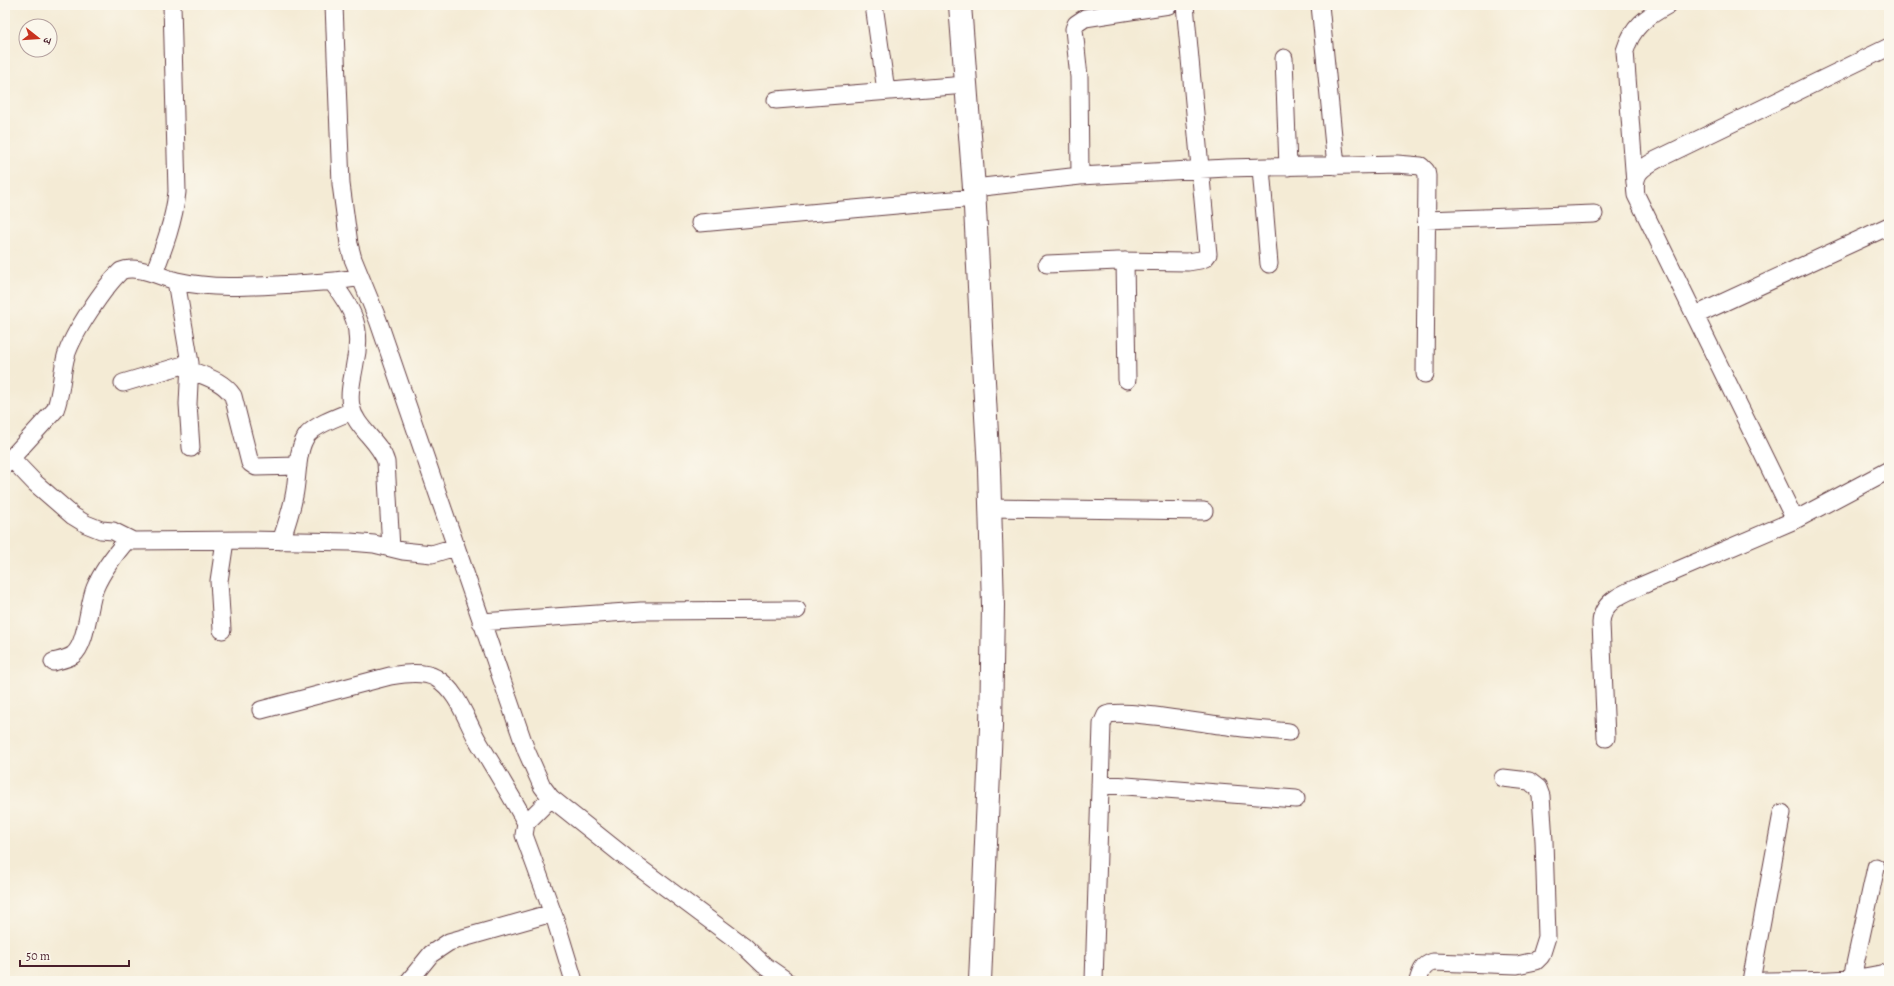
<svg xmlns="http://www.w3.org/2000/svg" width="1894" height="986" font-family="Alegreya,'Noto Serif Devanagari',serif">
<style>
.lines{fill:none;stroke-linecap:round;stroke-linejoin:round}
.minor-casing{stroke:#643e44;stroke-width:19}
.major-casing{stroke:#643e44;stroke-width:24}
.minor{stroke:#fff;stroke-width:17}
.major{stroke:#fff;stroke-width:22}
</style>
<rect width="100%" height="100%" fill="#fbf7ec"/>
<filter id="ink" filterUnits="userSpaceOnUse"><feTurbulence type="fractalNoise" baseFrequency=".025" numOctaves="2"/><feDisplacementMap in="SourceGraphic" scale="8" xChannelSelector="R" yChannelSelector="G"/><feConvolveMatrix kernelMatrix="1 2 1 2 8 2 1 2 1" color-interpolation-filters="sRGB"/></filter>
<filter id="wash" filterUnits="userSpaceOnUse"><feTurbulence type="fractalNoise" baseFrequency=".012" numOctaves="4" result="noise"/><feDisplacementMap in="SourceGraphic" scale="16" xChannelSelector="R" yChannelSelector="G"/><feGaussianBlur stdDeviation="0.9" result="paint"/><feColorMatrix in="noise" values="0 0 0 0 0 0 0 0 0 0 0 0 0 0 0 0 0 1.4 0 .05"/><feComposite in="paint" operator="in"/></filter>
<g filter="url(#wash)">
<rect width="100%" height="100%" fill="#f4ebd5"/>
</g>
<g filter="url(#ink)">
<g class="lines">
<defs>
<path id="minor" d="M 334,5 L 341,184 L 349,244 L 353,259 L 378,320 L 526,750 L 542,786 L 551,798 L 625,857 L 743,945 L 764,965 L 787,981
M 874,5 L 886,91
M 1320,5 L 1336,166
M 1284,58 L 1288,167
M 776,100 L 966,85
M 1261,168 L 1269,264
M 1080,176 L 1079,77 L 1074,29 L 1076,24 L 1085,18 L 1169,5
M 1635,183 L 1625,51 C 1632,27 1646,17 1668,5
M 974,188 L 1080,176 L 1227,168 L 1397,164 L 1421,166 L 1426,171 L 1427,176 L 1425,374
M 1426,220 L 1594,214
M 700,223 L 974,198
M 1125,261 L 1127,380
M 1047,264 L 1118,261 L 1188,262 L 1200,260 L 1205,258 L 1208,254 L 1185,5
M 154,273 C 164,247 174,221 177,192 L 172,5
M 176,281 L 190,363 L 188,404 L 191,448
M 332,282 C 353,309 363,328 355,363 C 353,377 348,392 351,406 C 355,428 380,441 386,462 L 391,548
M 1696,315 L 1889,226
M 190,370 C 207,377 223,381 233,396 L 250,463 L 256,467 L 298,466
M 123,383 L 190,363
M 11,458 L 35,483 L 73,516 L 86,524 L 101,530 L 113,531 L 133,541 L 247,540 L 350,542 L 374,544 L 403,551 L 432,554 L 455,547
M 5,465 L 55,410 C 62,393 61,374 66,356 C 73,333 104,287 121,271 C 137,264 162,278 177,281 C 216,290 257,286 296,284 C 318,282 339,282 360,277
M 990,508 L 1204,511
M 1795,520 L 1636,195 C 1633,174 1640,169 1656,160 L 1889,47
M 281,541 C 286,526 291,512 294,496 C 298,479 296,448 308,434 C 317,424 340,416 352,411
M 481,622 L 641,611 L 797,610
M 222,630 L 219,581 L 225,541
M 53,662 C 60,660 67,659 73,655 C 87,644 88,605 95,588 C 103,569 115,554 128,539
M 261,710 L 390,676 C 404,674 423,671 436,678 C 458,691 466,720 478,741 C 494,768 511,795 526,823
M 1606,738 L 1601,623 C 1602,600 1625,593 1643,585 L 1795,520 L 1889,470
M 1100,784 L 1296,799
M 551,798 L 526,823 L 524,835 L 556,922 L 574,981
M 1852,978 L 1876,867
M 409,981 L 431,954 L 449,942 L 552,913
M 1094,981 L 1102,724 L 1106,715 C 1122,708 1205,724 1228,726 C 1248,729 1268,730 1289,732
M 1418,981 C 1421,971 1423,965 1433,962 L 1517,965 L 1536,961 L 1541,956 L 1547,937 L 1544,841 L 1541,796 L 1538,788 L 1529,781 L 1503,778
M 1751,981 L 1782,813
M 1764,981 C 1805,980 1849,983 1889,972"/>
<path id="major" d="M 960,5 L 974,188 L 982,346 L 989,469 L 993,605 L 991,727 L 980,981"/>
</defs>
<!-- minor casing -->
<use href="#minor" class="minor-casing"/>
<!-- major casing -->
<use href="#major" class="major-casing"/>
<!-- minor -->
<use href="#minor" class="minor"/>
<!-- major -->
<use href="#major" class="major"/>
</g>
</g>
<!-- margin -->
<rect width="1894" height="986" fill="none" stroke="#fbf7ec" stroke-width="20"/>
<!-- north arrow -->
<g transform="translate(38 38) rotate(107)"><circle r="19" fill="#fbf7ec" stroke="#b4a19f"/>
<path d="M0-3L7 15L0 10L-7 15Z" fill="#c8321e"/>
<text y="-6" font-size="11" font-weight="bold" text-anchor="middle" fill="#4a1f2b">उ</text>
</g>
<!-- scale -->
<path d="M20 960v6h109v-6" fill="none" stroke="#4a1f2b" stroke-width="2"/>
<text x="26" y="960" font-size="12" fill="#4a1f2b" stroke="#fbf7ec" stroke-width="3" paint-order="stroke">50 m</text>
</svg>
